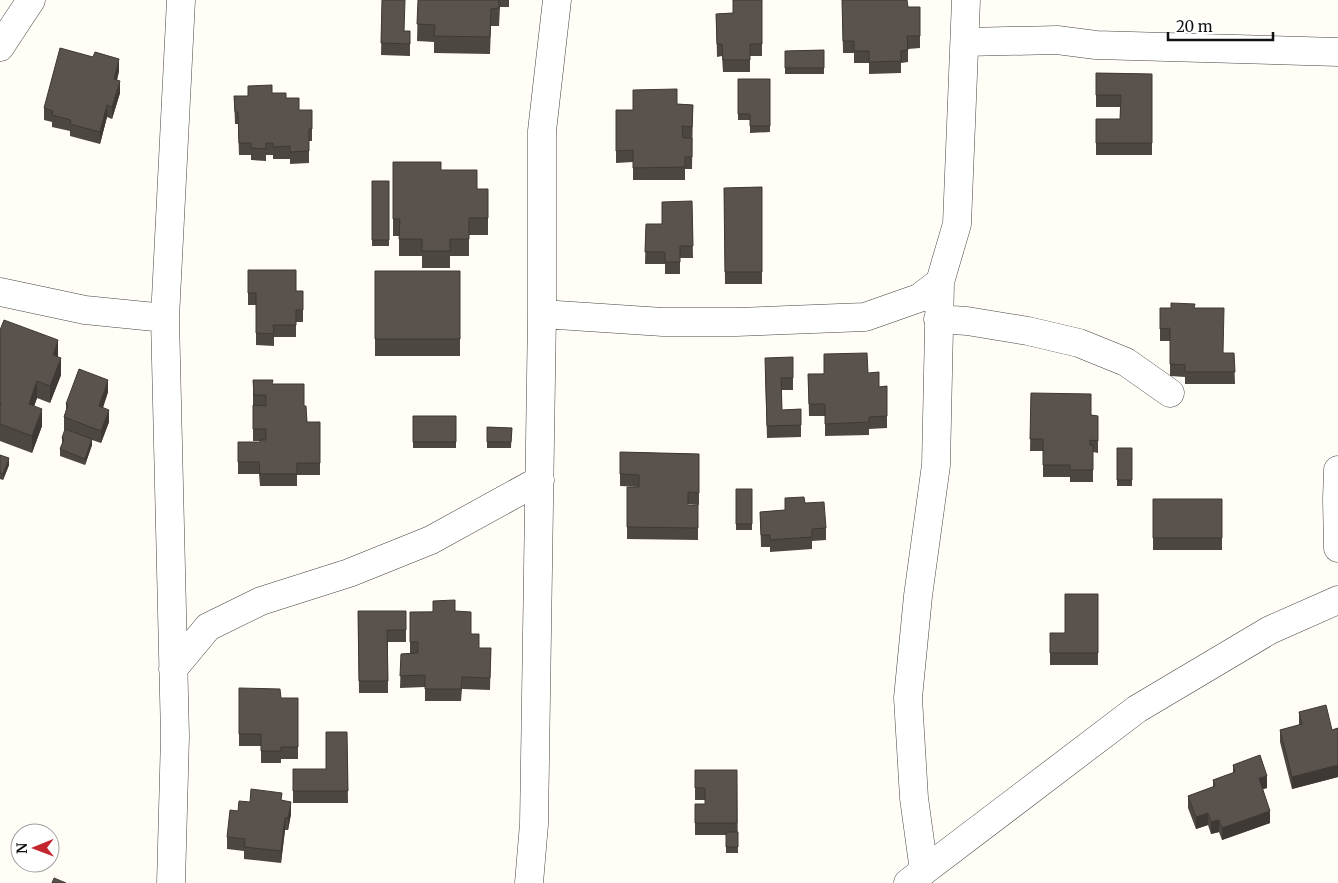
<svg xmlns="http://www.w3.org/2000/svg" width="1338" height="883" font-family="Merriweather,serif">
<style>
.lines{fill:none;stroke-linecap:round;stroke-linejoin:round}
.minor-casing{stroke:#444;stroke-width:29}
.minor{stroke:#fff;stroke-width:28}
.wall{fill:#4d4742}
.shaded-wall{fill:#3f3936}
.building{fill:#5a524d;stroke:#3f3936}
</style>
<rect width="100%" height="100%" fill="#fffdf5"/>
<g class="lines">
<defs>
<path id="minor" d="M 965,42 L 1057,40 L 1096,45 L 1338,52
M 0,47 L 31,0
M 0,292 L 85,310 L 165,318
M 542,314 L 663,322 L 736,322 L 865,317 L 919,298 L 940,282 L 957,224 L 966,0
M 938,319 L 967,321 L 1028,331 L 1079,343 L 1126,362 L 1170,393
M 1338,470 L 1337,499 L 1338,548
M 173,669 L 208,627 L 261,601 L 349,573 L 431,540 L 540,480
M 924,871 L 914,798 L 908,698 L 918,596 L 936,465 L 940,282
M 171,883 L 175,736 L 165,318 L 181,0
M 529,883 L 534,824 L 542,314 L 542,131 L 557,0
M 908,883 L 1137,709 L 1270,630 L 1338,600"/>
</defs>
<!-- minor casing -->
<use href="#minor" class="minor-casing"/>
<!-- minor -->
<use href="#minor" class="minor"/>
</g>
<!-- wall -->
<path class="wall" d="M 382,0 L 404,31 L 410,31 L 410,56 L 381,55 Z
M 418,0 L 509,0 L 509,7 L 500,7 L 499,26 L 491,26 L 490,54 L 434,53 L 434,42 L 417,41 Z
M 762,0 L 762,56 L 750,56 L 750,72 L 723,72 L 722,56 L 717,57 L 716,14 L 733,13 Z
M 842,0 L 908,7 L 920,7 L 920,48 L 908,49 L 908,62 L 901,63 L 901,73 L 869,74 L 869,63 L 854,63 L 854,53 L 843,53 Z
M 824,50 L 824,74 L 785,74 L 785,51 Z
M 119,71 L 117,80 L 120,93 L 112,119 L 107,117 L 100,144 L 70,136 L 70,131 L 52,127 L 52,122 L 44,120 L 44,108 Z
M 1096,73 L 1152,74 L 1152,155 L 1096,155 L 1096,119 L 1120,119 L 1120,107 L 1096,107 Z
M 738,79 L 770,79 L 770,132 L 750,133 L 750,120 L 738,120 Z
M 272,93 L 286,98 L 299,110 L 312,110 L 312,141 L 309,141 L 309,163 L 290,164 L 290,159 L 273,159 L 273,155 L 266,155 L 266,161 L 251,160 L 251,155 L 239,155 L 238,124 L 235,124 L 234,96 L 248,96 Z
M 677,104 L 693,105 L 692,169 L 685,169 L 685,180 L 633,180 L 633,162 L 616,163 L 616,110 L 633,110 Z
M 393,162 L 441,170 L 477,189 L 488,189 L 488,235 L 469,235 L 469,256 L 450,256 L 450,268 L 422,268 L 422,256 L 399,256 L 399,236 L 393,236 Z
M 372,181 L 389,181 L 389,246 L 372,246 Z
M 762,187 L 762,284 L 725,284 L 724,188 Z
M 692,201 L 693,258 L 680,258 L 680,274 L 665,274 L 665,264 L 645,264 L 646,224 L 662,224 Z
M 248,270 L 296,291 L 303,310 L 303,322 L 296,322 L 296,337 L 274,337 L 274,346 L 256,345 L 256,305 L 248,305 Z
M 375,271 L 460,271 L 460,356 L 375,356 Z
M 1160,308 L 1195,308 L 1223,353 L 1234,353 L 1235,384 L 1185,384 L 1185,377 L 1170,376 L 1170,341 L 1160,341 Z
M 0,330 L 58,357 L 61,375 L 50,403 L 37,398 L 34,406 L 42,426 L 32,453 L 0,441 Z
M 793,357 L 793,390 L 782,390 L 782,410 L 801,409 L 801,437 L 767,438 L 765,370 Z
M 868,373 L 879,387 L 887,386 L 887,428 L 869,429 L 869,435 L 825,436 L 825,416 L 809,416 L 808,374 Z
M 253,380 L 273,384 L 304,406 L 307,422 L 320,422 L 320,475 L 297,475 L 297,486 L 260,486 L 259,474 L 238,474 L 238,442 L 260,442 L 260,441 L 253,441 Z
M 108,392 L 103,408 L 109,422 L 101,443 L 92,440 L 92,445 L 85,465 L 60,456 L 60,449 L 62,445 L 62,438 L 65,430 L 64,429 L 64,417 L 66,410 L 66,404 Z
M 1031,393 L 1091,415 L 1098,416 L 1098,453 L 1093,452 L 1093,482 L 1070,482 L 1070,477 L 1043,477 L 1043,451 L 1030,451 Z
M 413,416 L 456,416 L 456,448 L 413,448 Z
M 487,427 L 512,428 L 511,448 L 487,448 Z
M 1117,448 L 1132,448 L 1132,486 L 1117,486 Z
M 620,452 L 699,454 L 699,505 L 688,504 L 688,505 L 698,505 L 698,540 L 627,539 L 627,487 L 639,487 L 620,486 Z
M 0,455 L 9,465 L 3,480 L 0,479 Z
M 736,489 L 752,489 L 752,530 L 736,530 Z
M 785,498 L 805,503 L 826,528 L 826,540 L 812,541 L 812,549 L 770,552 L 770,547 L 761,547 L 760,512 L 785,510 Z
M 1153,499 L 1222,499 L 1222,550 L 1153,550 Z
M 1098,594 L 1098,665 L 1050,665 L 1050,633 L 1065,633 Z
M 358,611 L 406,611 L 406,642 L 388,642 L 388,693 L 359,693 Z
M 455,611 L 471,634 L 479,648 L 491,648 L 490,690 L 462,689 L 461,701 L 425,701 L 425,687 L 400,688 L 401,654 L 410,653 L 410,612 Z
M 239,688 L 281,698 L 298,698 L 298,759 L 281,759 L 281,763 L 261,763 L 261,746 L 239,746 Z
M 1299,712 L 1332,730 L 1338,728 L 1338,777 L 1292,789 L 1280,742 L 1280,730 L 1299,725 Z
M 347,732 L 348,803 L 293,803 L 293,769 L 326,769 Z
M 1233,765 L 1267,788 L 1263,789 L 1270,823 L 1222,840 L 1219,832 L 1211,834 L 1208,825 L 1196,829 L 1188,808 L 1188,796 L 1213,787 L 1213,780 L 1233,773 Z
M 695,770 L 737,770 L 738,853 L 726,853 L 726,835 L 695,835 L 695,804 L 705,804 L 705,800 L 695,800 Z
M 282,800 L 291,814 L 288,830 L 285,830 L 281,863 L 244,859 L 244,851 L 227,849 L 227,837 L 238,811 L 250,802 Z"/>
<!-- shaded-wall -->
<path class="shaded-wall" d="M 119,59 L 119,71 L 114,91 L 114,79 Z
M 120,81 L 120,93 L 112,119 L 112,107 Z
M 107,105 L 107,117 L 100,144 L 100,132 Z
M 58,340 L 58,357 L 53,355 Z
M 61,358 L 61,375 L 50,403 L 50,386 Z
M 108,380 L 108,392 L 99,418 L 99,406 Z
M 37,381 L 37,398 L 29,421 L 29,404 Z
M 42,409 L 42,426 L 32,453 L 32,436 Z
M 109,410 L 109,422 L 101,443 L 101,431 Z
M 92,439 L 92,445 L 85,465 L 85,459 Z
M 9,458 L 9,465 L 3,480 L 3,474 Z
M 1338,765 L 1338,777 L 1292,789 L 1292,777 Z
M 1267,776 L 1267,788 L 1259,790 L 1259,778 Z
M 291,802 L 291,814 L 288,830 L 288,818 Z
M 1270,811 L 1270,823 L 1222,840 L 1222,828 Z
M 1208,813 L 1208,825 L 1196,829 L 1196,817 Z
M 285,818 L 285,830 L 281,863 L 281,851 Z
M 1219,820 L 1219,832 L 1211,834 L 1211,822 Z"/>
<!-- building -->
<path class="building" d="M 382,0 L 405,0 L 404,31 L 410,31 L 410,44 L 381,43 Z
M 418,0 L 499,0 L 499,8 L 491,9 L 490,37 L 434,36 L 435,25 L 417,24 Z
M 733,0 L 762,0 L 762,44 L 750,44 L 750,60 L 723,60 L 722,44 L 717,44 L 716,14 L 733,13 Z
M 842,0 L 907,0 L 908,7 L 920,7 L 920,36 L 907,36 L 908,50 L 901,51 L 901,61 L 869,62 L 869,51 L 854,51 L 854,41 L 843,41 Z
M 60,48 L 93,57 L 95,52 L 119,59 L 114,79 L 120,81 L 112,107 L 107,105 L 100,132 L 70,124 L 71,120 L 52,115 L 53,111 L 44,108 Z
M 824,50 L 824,68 L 785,68 L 785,51 Z
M 1096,73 L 1152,74 L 1152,143 L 1096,143 L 1096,119 L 1120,119 L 1121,95 L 1096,95 Z
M 738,79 L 770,79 L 770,126 L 750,126 L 750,114 L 738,114 Z
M 272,85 L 272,93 L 286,93 L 286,98 L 299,98 L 299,110 L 312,110 L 312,129 L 309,129 L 309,151 L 290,152 L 290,146 L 273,147 L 273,143 L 266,143 L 266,149 L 251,148 L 251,143 L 239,143 L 238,112 L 235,112 L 234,96 L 248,96 L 248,86 Z
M 677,89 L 677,104 L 693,105 L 692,127 L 682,126 L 683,138 L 692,138 L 692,157 L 685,157 L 685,167 L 633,168 L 633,150 L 616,151 L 616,110 L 633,110 L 633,90 Z
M 393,162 L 441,162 L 441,170 L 477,170 L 477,189 L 488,189 L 488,218 L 469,218 L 469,239 L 450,239 L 450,251 L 422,251 L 422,239 L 399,239 L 400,219 L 393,219 Z
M 372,181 L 389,181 L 389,240 L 372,240 Z
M 762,187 L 762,272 L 725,272 L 724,188 Z
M 692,201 L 693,246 L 680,246 L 680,262 L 665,262 L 665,252 L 645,252 L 646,224 L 662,224 L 662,202 Z
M 248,270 L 296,270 L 296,291 L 303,291 L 303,310 L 296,310 L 296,325 L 273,325 L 274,334 L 256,333 L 256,293 L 248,293 Z
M 375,271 L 460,271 L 460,339 L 375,339 Z
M 1171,303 L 1195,304 L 1194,308 L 1224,308 L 1223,353 L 1234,353 L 1235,372 L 1185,372 L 1185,365 L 1170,364 L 1170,328 L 1160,329 L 1160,308 L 1171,308 Z
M 4,320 L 58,340 L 53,355 L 61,358 L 50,386 L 37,381 L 29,404 L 42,409 L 32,436 L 0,424 L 0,407 L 1,404 L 0,404 L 0,330 Z
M 867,353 L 868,373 L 879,372 L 879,387 L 887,386 L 887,416 L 869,417 L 869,422 L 825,424 L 825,404 L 809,404 L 808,374 L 824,374 L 824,354 Z
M 793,357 L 793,378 L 781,378 L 782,410 L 801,409 L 801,425 L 767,426 L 765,358 Z
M 79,369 L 108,380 L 99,406 L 109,410 L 101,431 L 64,417 L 68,405 L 66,404 Z
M 253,380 L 273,380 L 272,384 L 304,384 L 304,406 L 306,406 L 307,422 L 320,422 L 320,463 L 297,463 L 297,474 L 260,474 L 259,462 L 238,462 L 238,442 L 260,442 L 260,440 L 266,440 L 266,429 L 253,429 L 253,405 L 266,406 L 266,395 L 254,395 Z
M 1031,393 L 1091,394 L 1091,415 L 1098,416 L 1098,441 L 1090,440 L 1090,445 L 1093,445 L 1093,470 L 1070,470 L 1070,465 L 1043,465 L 1043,439 L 1030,439 Z
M 413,416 L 456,416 L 456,442 L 413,442 Z
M 487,427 L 512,428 L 511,442 L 487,442 Z
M 65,429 L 92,439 L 85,459 L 60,449 L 64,439 L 62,438 Z
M 1117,448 L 1132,448 L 1132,480 L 1117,480 Z
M 620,452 L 699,454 L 699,493 L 688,492 L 688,505 L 698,505 L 698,528 L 627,527 L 627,487 L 639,487 L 639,475 L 620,474 Z
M 0,455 L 9,458 L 3,474 L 0,473 Z
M 736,489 L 752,489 L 752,524 L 736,524 Z
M 804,497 L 805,503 L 824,502 L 826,528 L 812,529 L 812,537 L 770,540 L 770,535 L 761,535 L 760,512 L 785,510 L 785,498 Z
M 1153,499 L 1222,499 L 1222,538 L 1153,538 Z
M 1065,594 L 1098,594 L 1098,653 L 1050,653 L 1050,633 L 1065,633 Z
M 455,600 L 455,611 L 471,612 L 471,634 L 479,634 L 479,648 L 491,648 L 490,678 L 462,677 L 461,689 L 425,689 L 425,675 L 400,676 L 401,654 L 418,653 L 418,642 L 410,642 L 410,612 L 433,612 L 433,601 Z
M 358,611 L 406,611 L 406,630 L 387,630 L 388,681 L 359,681 Z
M 239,688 L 280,689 L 281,698 L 298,698 L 298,747 L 281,747 L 281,751 L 261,751 L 261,734 L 239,734 Z
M 1326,705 L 1332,730 L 1338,728 L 1338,765 L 1292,777 L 1280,730 L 1302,724 L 1299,712 Z
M 326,732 L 347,732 L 348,791 L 293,791 L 293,769 L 326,769 Z
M 1260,755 L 1267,776 L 1259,778 L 1270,811 L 1222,828 L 1219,820 L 1211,822 L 1208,813 L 1196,817 L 1188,796 L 1215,786 L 1213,780 L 1235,772 L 1233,765 Z
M 695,770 L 737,770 L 737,823 L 695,823 L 695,804 L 705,804 L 705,788 L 695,788 Z
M 251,789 L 282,793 L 281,800 L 291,802 L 288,818 L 285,818 L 281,851 L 244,847 L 245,839 L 227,837 L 230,810 L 238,811 L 239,801 L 250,802 Z
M 726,832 L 738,832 L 738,847 L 726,847 Z
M 54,878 L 66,883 L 52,883 Z"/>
<!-- north arrow -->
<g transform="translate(35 848) rotate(269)"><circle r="24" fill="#ffffff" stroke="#a0a0a0"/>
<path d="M0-4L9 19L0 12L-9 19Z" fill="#c4262e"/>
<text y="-8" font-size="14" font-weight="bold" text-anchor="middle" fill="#111111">N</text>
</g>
<!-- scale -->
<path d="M1168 32v8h105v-8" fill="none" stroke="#111111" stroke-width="2.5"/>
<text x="1176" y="32" font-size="15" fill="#111111" stroke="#ffffff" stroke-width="4" paint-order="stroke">20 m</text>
</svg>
